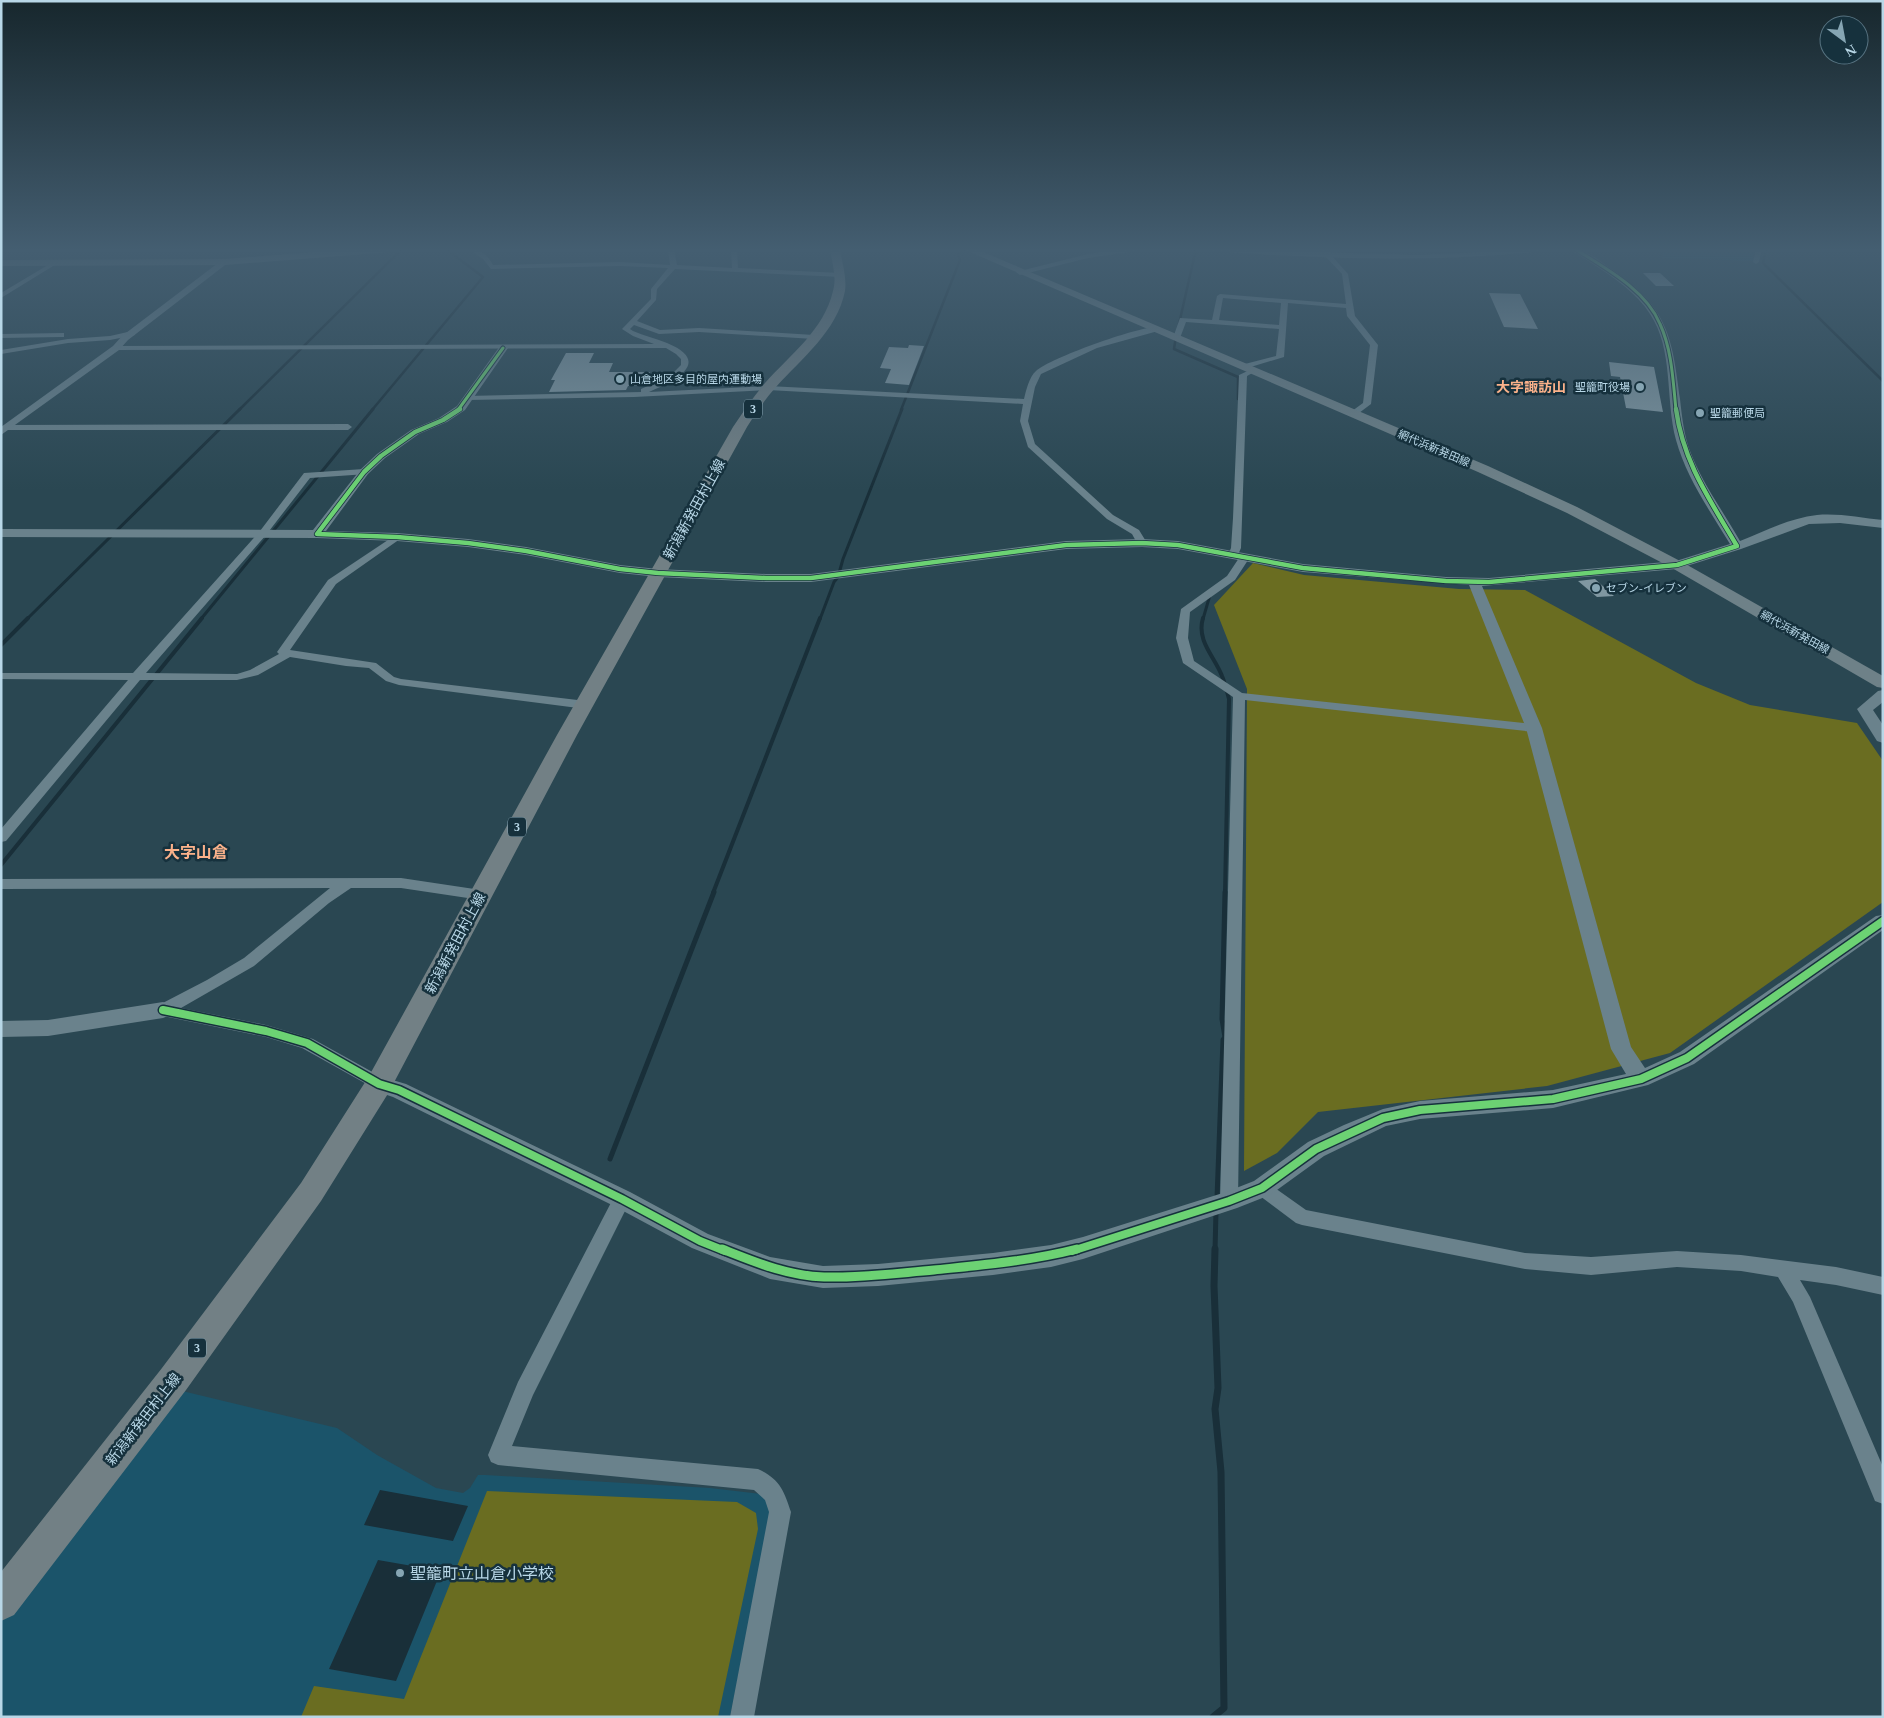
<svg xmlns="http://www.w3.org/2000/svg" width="1884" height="1718" font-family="'Times New Roman','Noto Sans JP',serif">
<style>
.built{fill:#1b546a}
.green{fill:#6a6d21}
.water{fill:#192f39}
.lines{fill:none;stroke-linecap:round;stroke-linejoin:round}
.stream-far4{stroke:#192f39;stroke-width:2.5}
.stream-far3{stroke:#192f39;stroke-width:3}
.stream-far2{stroke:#192f39;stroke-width:4}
.stream-far1{stroke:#192f39;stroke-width:5}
.stream{stroke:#192f39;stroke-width:7}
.building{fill:#8097a1}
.minor{fill:#6a828c;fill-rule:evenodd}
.tertiary{fill:#6a828c;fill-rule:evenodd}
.secondary{fill:#6e8188;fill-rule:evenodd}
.primary{fill:#728085;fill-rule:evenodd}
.cycleway-far3-casing{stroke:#16313d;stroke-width:5}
.cycleway-far2-casing{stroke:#16313d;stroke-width:6}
.cycleway-far1-casing{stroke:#16313d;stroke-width:11}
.cycleway-casing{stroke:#16313d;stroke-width:12}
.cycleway-far3{stroke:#6cd273;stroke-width:3}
.cycleway-far2{stroke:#6cd273;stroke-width:4.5}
.cycleway-far1{stroke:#6cd273;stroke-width:8}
.cycleway{stroke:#6cd273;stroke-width:9}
.poi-dot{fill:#86a5b3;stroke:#16313d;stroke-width:2}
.labels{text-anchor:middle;stroke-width:5;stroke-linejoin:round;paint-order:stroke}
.far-poi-label{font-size:11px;fill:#b8d7e7;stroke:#16313d;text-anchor:start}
.far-street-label{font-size:11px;fill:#b8d7e7;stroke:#16313d}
.shield{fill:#16313d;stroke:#87a5b4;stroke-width:1}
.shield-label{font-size:12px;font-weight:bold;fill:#b8d7e7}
.far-quarter-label{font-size:14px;font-weight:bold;fill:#fab18a;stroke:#16313d}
.street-label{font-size:14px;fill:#b8d7e7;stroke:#16313d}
.quarter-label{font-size:16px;font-weight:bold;fill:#fab18a;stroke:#16313d}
.near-poi-label{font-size:16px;fill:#b8d7e7;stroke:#16313d;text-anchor:start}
</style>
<rect width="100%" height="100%" fill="#2a4752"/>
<!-- built -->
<path class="built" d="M 1663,249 L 1754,249 L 1753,261 L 1662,258 L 1665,251 Z
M 178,1390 L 337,1428 L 377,1455 L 436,1488 L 463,1493 L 470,1488 L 478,1475 L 485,1475 L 710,1488 L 761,1494 L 772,1507 L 730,1717 L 1,1717 L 1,1621 Z"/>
<!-- green -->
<path class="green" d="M 1253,563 L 1304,575 L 1459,589 L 1525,590 L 1696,683 L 1750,705 L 1857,723 L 1883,761 L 1883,902 L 1670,1053 L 1547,1086 L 1318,1112 L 1277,1153 L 1244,1171 L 1247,689 L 1214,605 Z
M 487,1491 L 737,1502 L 756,1513 L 758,1529 L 718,1717 L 301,1717 L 314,1686 L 404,1699 Z"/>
<!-- water -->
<path class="water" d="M 380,1490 L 468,1506 L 453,1541 L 364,1525 Z
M 378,1560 L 441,1571 L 396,1681 L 329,1669 Z"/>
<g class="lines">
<!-- stream-far4 -->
<path class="stream-far4" d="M 1766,249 L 1763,263 L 1883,381
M 1179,324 L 1196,249
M 1176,336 L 1174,349 L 1238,377 L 1238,399
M 239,410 L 402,249
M 372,410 L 483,277 L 446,249
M 901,410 L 960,260 L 958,254 L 966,249"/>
<!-- stream-far3 -->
<path class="stream-far3" d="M 27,619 L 240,409
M 201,619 L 373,409
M 820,619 L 834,582 L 838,577 L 843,559 L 902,409
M 1203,619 L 1210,595"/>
<!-- stream-far2 -->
<path class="stream-far2" d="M 1203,618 C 1196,641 1215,657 1222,676 C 1225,683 1227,691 1229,699 L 1225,893
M 1,645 L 28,618
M 1,865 L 202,618
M 713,893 L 820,618"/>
<!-- stream-far1 -->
<path class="stream-far1" d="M 610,1159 L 714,892
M 1217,1198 L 1223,1040 L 1225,1037 L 1222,1019 L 1225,892
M 1215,1251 L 1216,1211"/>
<!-- stream -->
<path class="stream" d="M 1213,1717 L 1224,1708 L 1221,1472 L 1215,1409 L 1218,1388 L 1214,1286 L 1215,1249"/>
</g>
<!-- building -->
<path class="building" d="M 1643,273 L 1660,273 L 1674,286 L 1656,286 Z
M 1489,293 L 1520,294 L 1538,329 L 1504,327 Z
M 909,345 L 924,346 L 909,385 L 885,383 L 891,369 L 880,368 L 889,347 L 908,348 Z
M 566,353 L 594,353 L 589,363 L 613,363 L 609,372 L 650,372 L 644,385 L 628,386 L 626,390 L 549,392 L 555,380 L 551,380 Z
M 1609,362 L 1654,367 L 1663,412 L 1626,408 L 1620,377 L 1611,376 Z
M 1595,579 L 1614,596 L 1597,597 L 1578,581 Z"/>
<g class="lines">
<!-- minor -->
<path class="minor" d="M 469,249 C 480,249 488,255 493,265 L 620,262 L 670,265 L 668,249 L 674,249 L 677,265 L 732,268 L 731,249 L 737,249 L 738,268 L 841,273 L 844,275 L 841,277 L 675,269 L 657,289 L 656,300 L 637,321 L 660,330 L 699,328 L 814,335 L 818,337 L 814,339 L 699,332 L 659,334 L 634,325 L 630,329 L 633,331 C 644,336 655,338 667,343 C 713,362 675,381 649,392 L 768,386 L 1024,399 C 1026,391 1029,377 1036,371 C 1050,358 1139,326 1158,327 L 1158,331 L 1097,348 L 1041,374 L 1035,387 L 1028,421 L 1035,444 L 1113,515 L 1139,530 L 1147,543 L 1146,545 L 1138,545 L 1132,534 L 1107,519 L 1028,447 L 1020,421 L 1023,404 L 768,390 L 634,397 L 467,400 L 463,398 L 467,396 L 641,392 L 641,389 L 670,376 L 681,365 L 681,359 L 676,354 L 666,348 L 116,350 L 112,348 L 116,346 L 654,344 L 633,336 L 622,329 L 651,299 L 651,289 L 668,268 L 620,266 L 491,269 L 483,259 Z
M 1322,249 L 1328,249 L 1331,255 L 1348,274 L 1355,316 L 1378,345 L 1371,404 L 1355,416 L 1348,414 L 1363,403 L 1370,345 L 1347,316 L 1346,308 L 1288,303 L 1284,357 L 1244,369 L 1240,367 L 1241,365 L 1276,356 L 1279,329 L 1186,322 L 1180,338 L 1173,339 L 1169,337 L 1174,335 L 1180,318 L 1212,320 L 1217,296 L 1220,294 L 1346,304 L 1342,274 L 1326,257 ZM 1223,298 L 1281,303 L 1279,325 L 1219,320 Z
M 1756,249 L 1762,249 L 1759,262 L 1756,264 L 1753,262 Z
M 53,262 L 58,263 L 1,298 L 1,293 Z
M 132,331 L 135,331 L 135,335 L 110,340 L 68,343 L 1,354 L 1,350 L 68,339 L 110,336 Z
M 64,333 L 64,337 L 61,337 L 1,338 L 1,334 Z
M 1252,369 L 1256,371 L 1247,376 L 1241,548 L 1237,557 L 1233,558 L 1228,555 L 1231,548 L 1233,518 L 1239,375 Z
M 6,425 L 348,424 L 352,427 L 348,430 L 3,430 L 2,428 Z
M 364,469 L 369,472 L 367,474 L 310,478 L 266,535 L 146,673 L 237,674 L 250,670 L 279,654 L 277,652 L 328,580 L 397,534 L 402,537 L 400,539 L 336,584 L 290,650 L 376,663 L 394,677 L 401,679 L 586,701 L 592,705 L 590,708 L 586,709 L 399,685 L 386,681 L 369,668 L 346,666 L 290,657 L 258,675 L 237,680 L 140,680 L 6,841 L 1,842 L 1,829 L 128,680 L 1,679 L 1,673 L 133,673 L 260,531 L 304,473 Z
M 1245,554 L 1250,557 L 1235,580 L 1190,612 L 1188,638 L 1194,661 L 1242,693 L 1534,724 L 1540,728 L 1534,732 L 1245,700 L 1238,1201 L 1235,1207 L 1229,1209 L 1223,1207 L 1220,1201 L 1233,697 L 1183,663 L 1176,638 L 1181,609 L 1227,576 L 1241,555 Z
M 401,878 L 481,890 L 486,892 L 488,895 L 486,898 L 481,900 L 401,888 L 351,888 L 329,903 L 254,966 L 181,1008 L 266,1025 L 313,1039 L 385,1079 L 387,1084 L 385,1089 L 379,1091 L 302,1048 L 266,1037 L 163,1016 L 157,1014 L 155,1010 L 157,1006 L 207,980 L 244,958 L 330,888 L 1,889 L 1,879 Z
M 1262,1180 L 1268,1183 L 1306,1210 L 1525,1253 L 1591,1257 L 1677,1251 L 1741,1255 L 1836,1267 L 1883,1277 L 1883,1295 L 1836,1285 L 1800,1280 L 1810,1297 L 1883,1467 L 1883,1504 L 1875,1501 L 1793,1302 L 1778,1277 L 1741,1271 L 1677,1267 L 1591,1275 L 1525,1269 L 1302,1225 L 1296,1223 L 1256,1193 L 1253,1188 L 1256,1183 Z
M 622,1191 L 628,1193 L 631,1199 L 533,1395 L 512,1446 L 758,1469 C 780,1479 784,1491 791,1512 L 754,1717 L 730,1717 L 769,1512 L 765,1500 L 754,1490 L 498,1465 L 491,1462 L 488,1455 L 518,1382 L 616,1193 Z"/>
<!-- tertiary -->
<path class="tertiary" d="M 1119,249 L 1140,249 L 1136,251 L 1088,258 L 1020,275 L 1016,272 L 1088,254 Z
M 1207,249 L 1419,255 L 1548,249 L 1544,251 C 1433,263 1322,259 1211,251 Z
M 1571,249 C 1587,249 1601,262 1614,271 C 1668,309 1672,336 1680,399 C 1682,417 1684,435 1690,451 C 1702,483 1723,511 1740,541 C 1765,531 1790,518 1817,515 C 1839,513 1861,518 1883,520 L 1883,528 L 1840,523 L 1809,524 L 1741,549 L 1677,569 L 1482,586 L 1542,728 L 1631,1047 L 1645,1068 L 1680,1052 L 1876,916 L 1883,915 L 1883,930 L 1694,1064 L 1648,1085 L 1553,1108 L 1420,1119 L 1386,1126 L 1324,1156 L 1270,1195 L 1237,1208 L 1083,1259 L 1051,1267 L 993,1275 L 878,1286 L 823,1288 L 770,1279 L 692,1248 L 614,1206 L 393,1097 L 372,1090 L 369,1084 L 372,1078 L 379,1076 L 406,1084 L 630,1192 L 708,1234 L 770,1257 L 823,1266 L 878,1264 L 993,1253 L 1051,1245 L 1083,1237 L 1226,1192 L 1254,1181 L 1308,1142 L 1344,1125 L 1383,1109 L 1420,1101 L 1553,1090 L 1626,1074 L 1611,1049 L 1526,728 L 1469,585 L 1303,572 L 1178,549 L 1142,547 L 1066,549 L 811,582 L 766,582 L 658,577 L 620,573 L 526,555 L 468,547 L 397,541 L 317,538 L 1,537 L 1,529 L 313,530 L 360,470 L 377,454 L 411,430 L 439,418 L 457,406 L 500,346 L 503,345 L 508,348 L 465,410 L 447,422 L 419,434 L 385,458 L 368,474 L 326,531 L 397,533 L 468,539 L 526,547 L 620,565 L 658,569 L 766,574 L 811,574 L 1066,541 L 1142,539 L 1178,541 L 1303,564 L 1446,577 L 1489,578 L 1676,561 L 1730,544 C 1710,511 1686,477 1676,440 C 1665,399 1674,350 1650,314 C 1637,293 1613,277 1593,264 C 1586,259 1577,255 1571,249 Z
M 222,260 L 229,262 L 128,340 L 119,350 L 1,435 L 1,427 L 113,346 L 122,336 Z
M 1883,690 L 1883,702 L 1873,710 L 1883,725 L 1883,743 L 1877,741 L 1857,709 L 1878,691 Z
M 163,1002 L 170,1005 L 173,1010 L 170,1015 L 163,1018 L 48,1036 L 1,1037 L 1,1021 L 48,1020 Z"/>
<!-- secondary -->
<path class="secondary" d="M 354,249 L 396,249 L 391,252 L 225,265 L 1,266 L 1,260 L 225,259 Z
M 963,249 L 976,249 L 1488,466 L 1577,507 L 1682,562 L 1883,676 L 1883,688 L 1877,687 L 1672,568 L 1567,513 L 1478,472 Z"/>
<!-- primary -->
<path class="primary" d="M 830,249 L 840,249 C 842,263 847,277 845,291 C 837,331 802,358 776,387 C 765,399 756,413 747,427 L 577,735 L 389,1092 L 321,1201 L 186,1390 L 14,1615 L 1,1621 L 1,1572 L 162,1368 L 301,1183 L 369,1076 L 557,735 L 733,427 C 743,412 753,397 765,383 C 790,355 824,330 833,291 C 837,277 832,263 830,249 Z"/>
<defs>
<path id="cycleway-far3" d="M 1575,249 C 1605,268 1646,290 1660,324 C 1672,350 1673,381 1676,410
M 458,410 L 503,348"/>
<path id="cycleway-far2" d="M 460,409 L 443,420 L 415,432 L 381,456 L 364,472 L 317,534 L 397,537 L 468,543 L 526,551 L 620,569 L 658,573 L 766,578 L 811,578 L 1066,545 L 1142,543 L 1178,545 L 1303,568 L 1446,581 L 1489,582 L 1677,565 L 1737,546 C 1710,500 1683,462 1676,409"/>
<path id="cycleway-far1" d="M 163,1010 L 266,1031 L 307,1043 L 379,1084 L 399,1090 L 622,1199 L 700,1241 L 725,1251
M 1072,1251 L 1229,1201 L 1262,1188 L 1316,1149 L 1383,1118 L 1420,1110 L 1553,1099 L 1641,1079 L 1687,1058 L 1883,921"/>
<path id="cycleway" d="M 722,1249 C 755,1262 788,1276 824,1277 C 861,1278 898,1273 934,1270 C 982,1265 1030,1261 1077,1249"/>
</defs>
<!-- cycleway-far3 casing -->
<use href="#cycleway-far3" class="cycleway-far3-casing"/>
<!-- cycleway-far2 casing -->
<use href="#cycleway-far2" class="cycleway-far2-casing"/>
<!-- cycleway-far1 casing -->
<use href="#cycleway-far1" class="cycleway-far1-casing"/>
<!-- cycleway casing -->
<use href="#cycleway" class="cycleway-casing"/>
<!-- cycleway-far3 -->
<use href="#cycleway-far3" class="cycleway-far3"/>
<!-- cycleway-far2 -->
<use href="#cycleway-far2" class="cycleway-far2"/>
<!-- cycleway-far1 -->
<use href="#cycleway-far1" class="cycleway-far1"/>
<!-- cycleway -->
<use href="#cycleway" class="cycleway"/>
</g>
<!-- sky -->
<linearGradient id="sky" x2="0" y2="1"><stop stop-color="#17272d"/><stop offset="0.51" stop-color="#445e71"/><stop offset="1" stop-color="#445e71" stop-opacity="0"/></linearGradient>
<rect width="1884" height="490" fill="url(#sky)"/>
<!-- markers -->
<g class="poi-dot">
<circle cx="620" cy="379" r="5"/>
<circle cx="1640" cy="387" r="5"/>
<circle cx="1700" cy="413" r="5"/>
<circle cx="1596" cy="588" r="5"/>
<circle cx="400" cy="1573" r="5"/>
</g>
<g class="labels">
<!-- far-poi labels -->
<g class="far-poi-label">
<text x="630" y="383">山倉地区多目的屋内運動場</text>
<text x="1630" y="391" text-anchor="end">聖籠町役場</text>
<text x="1710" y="417">聖籠郵便局</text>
<text x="1606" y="592">セブン-イレブン</text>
</g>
<!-- far-street labels -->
<g class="far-street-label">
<text transform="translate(1434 448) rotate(23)" y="4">網代浜新発田線</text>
<text transform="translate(1795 632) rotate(29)" y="4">網代浜新発田線</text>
</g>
<!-- shield labels -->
<g class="shield">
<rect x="744" y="399.5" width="18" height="19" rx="4"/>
<rect x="508" y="817.5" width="18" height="19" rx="4"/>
<rect x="188" y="1338.5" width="18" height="19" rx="4"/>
</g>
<g class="shield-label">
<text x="753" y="413">3</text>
<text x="517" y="831">3</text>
<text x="197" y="1352">3</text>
</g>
<!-- far-quarter labels -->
<g class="far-quarter-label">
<text x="1531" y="392">大字諏訪山</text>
</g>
<!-- street labels -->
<g class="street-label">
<text transform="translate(694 509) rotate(-61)" y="5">新潟新発田村上線</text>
<text transform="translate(455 943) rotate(-62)" y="5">新潟新発田村上線</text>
<text transform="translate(143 1419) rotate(-52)" y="5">新潟新発田村上線</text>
</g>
<!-- quarter labels -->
<g class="quarter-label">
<text x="196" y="858">大字山倉</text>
</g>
<!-- near-poi labels -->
<g class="near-poi-label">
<text x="410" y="1579">聖籠町立山倉小学校</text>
</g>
</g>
<!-- border -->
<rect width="1884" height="1718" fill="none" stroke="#b8d7e7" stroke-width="5"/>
<!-- north arrow -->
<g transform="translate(1844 40) rotate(148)"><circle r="24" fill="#16313d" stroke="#577381"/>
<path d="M0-4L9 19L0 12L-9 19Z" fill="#86a5b3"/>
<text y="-8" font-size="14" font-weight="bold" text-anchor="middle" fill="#b8d7e7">N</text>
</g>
</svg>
